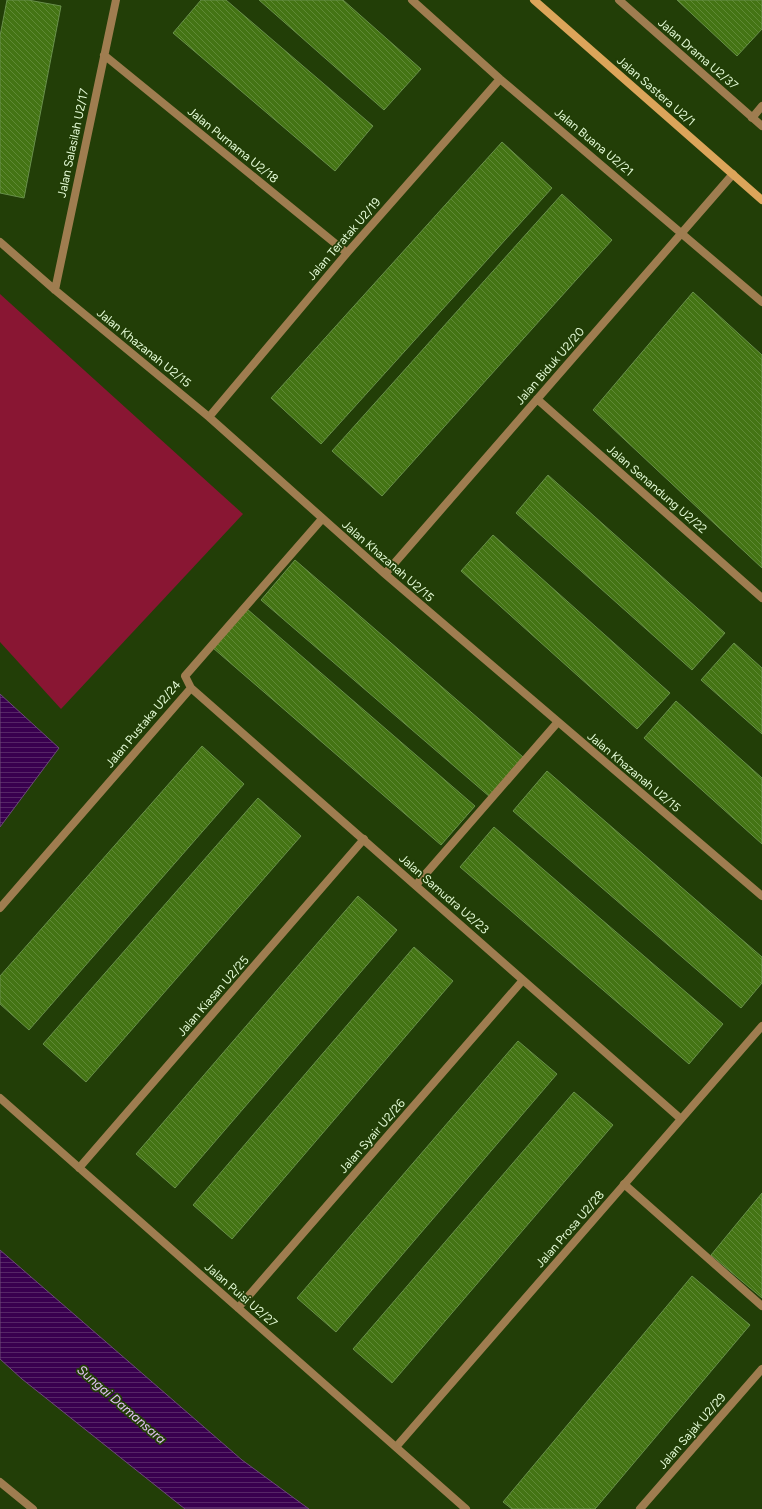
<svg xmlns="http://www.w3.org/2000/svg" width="762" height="1509" font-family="Figtree,sans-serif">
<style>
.grass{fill:#891633}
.water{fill:url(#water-rules);stroke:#6c4b77}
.building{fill:url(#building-back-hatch);stroke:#68904a}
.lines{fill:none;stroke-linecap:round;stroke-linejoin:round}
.lane{stroke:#9f7d50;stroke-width:8}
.street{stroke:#9f7d50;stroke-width:8}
.secondary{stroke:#dca55a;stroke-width:8}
.labels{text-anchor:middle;stroke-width:3.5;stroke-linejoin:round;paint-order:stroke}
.street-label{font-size:12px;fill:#e3fad5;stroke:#223e07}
.water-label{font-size:13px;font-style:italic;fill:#e3c2f6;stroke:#223e07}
</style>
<defs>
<pattern id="water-rules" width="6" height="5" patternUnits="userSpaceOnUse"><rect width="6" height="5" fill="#39004f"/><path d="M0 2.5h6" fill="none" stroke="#562667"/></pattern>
<pattern id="building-back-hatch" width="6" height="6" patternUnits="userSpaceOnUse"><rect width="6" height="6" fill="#447414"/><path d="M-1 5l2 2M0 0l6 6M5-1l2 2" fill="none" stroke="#5f8935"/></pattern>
</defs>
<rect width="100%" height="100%" fill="#223e07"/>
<!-- grass -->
<path class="grass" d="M 0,294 L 243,514 L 61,709 L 0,642 Z"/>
<!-- water -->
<path class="water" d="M 0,694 L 59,748 L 0,827 Z
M 0,1250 L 242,1460 L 309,1509 L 185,1509 L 22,1379 L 0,1359 Z"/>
<!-- building -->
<path class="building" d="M 7,0 L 28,0 L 61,6 L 24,198 L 0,193 L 0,36 Z
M 201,0 L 226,0 L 373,126 L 335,171 L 173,33 Z
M 259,0 L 343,0 L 421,69 L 384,110 Z
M 677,0 L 762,0 L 762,29 L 737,56 Z
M 502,142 L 552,188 L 321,444 L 271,398 Z
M 562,194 L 612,240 L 382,496 L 332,451 Z
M 693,292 L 762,355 L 762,568 L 593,410 Z
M 548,475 L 725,633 L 692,670 L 516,513 Z
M 493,535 L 670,693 L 637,729 L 461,571 Z
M 295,560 L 523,757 L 490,797 L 261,600 Z
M 247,609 L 475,806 L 441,845 L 213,648 Z
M 734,643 L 762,668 L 762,734 L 701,680 Z
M 676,701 L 762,778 L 762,844 L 644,738 Z
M 202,746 L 244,784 L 29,1030 L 0,1004 L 0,976 Z
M 547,771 L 762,957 L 762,983 L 741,1008 L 513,811 Z
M 258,798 L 301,836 L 86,1082 L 43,1044 Z
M 494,827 L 723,1024 L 689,1064 L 460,867 Z
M 358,896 L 397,930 L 175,1188 L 136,1154 Z
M 414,947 L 453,981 L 232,1239 L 193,1205 Z
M 518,1041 L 557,1074 L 336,1332 L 297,1298 Z
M 574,1092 L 613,1125 L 392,1383 L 353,1349 Z
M 762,1193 L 762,1298 L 711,1255 Z
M 692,1276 L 750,1325 L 595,1509 L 512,1509 L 503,1502 Z"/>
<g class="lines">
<!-- lane -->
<path class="lane" d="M 416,885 L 557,723
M 624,1184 L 762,1306
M 0,1482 L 33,1509"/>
<!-- street -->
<path class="street" d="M 412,0 L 500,79 L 762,302
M 619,0 L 762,126
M 104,55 L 347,253
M 752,118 L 762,106
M 0,242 L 55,290 L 209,417 L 385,574 L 762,896
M 55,290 L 116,0
M 537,399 L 762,598
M 209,417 L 347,253 L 500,79
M 322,519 L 185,676 L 191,688 L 681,1119
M 385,574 L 733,174
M 0,908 L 191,688
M 0,1098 L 466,1509
M 79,1168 L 364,839
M 238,1308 L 523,980
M 396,1447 L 762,1026
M 640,1509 L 762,1369"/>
<!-- secondary -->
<path class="secondary" d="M 534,0 L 762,200"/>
</g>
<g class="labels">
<!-- street labels -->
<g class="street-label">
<text transform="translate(698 54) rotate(41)" y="4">Jalan Drama U2/37</text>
<text transform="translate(656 91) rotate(41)" y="4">Jalan Sastera U2/1</text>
<text transform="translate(594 142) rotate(40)" y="4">Jalan Buana U2/21</text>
<text transform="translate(73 143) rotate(-78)" y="4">Jalan Salasilah U2/17</text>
<text transform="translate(233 145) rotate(39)" y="4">Jalan Purnama U2/18</text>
<text transform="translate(344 239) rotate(-49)" y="4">Jalan Teratak U2/19</text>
<text transform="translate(144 348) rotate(39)" y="4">Jalan Khazanah U2/15</text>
<text transform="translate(550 366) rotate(-49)" y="4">Jalan Biduk U2/20</text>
<text transform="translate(657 489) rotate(41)" y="4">Jalan Senandung U2/22</text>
<text transform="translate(388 561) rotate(41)" y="4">Jalan Khazanah U2/15</text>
<text transform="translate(143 724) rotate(-50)" y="4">Jalan Pustaka U2/24</text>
<text transform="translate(634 772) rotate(40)" y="4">Jalan Khazanah U2/15</text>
<text transform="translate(444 894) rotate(41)" y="4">Jalan Samudra U2/23</text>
<text transform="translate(213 996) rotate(-49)" y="4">Jalan Kiasan U2/25</text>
<text transform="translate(372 1136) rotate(-49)" y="4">Jalan Syair U2/26</text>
<text transform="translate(570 1229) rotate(-49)" y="4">Jalan Prosa U2/28</text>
<text transform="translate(241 1295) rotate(41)" y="4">Jalan Puisi U2/27</text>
<text transform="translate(692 1431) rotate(-49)" y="4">Jalan Sajak U2/29</text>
</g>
<!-- water labels -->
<g class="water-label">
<text transform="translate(122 1404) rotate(41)" y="5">Sungai Damansara</text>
</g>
</g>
</svg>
